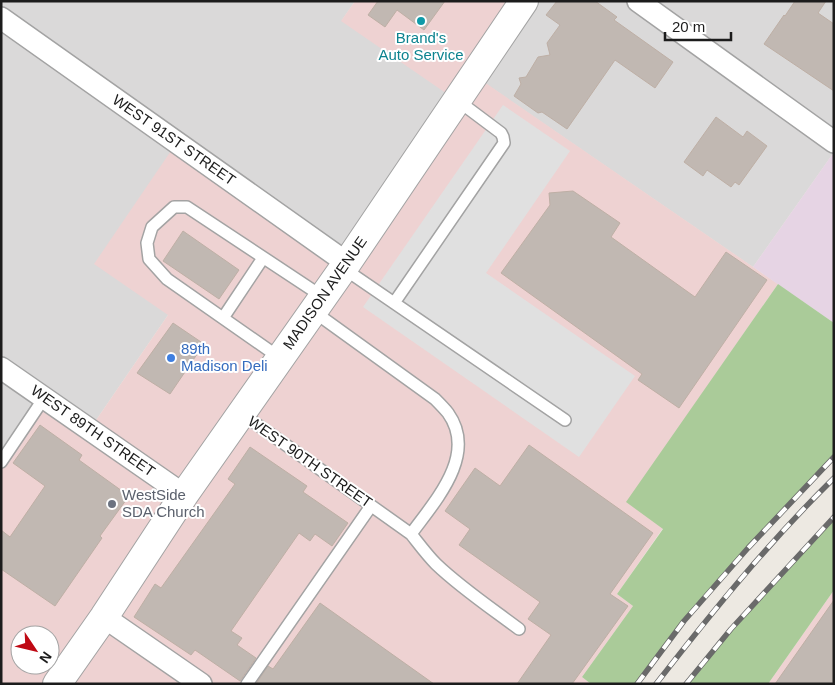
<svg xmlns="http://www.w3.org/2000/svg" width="835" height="685" font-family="Arial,sans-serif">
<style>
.residential{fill:#dad9d9}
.commercial{fill:#eed2d2;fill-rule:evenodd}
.industrial{fill:#e6d4e4}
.forest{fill:#aacb99}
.parking{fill:#e0e0e0}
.building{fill:#c1b8b2;stroke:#beafa5}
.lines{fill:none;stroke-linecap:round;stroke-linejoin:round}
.service-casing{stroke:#a3a3a3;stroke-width:14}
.minor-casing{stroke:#a3a3a3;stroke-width:24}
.tertiary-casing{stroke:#a3a3a3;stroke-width:30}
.service{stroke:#fff;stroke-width:11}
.minor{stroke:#fff;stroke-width:21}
.tertiary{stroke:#fff;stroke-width:28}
.rail-casing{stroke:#6a6a6a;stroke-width:5.5}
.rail{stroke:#fff;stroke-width:4;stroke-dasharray:11;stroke-linecap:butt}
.culture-dot{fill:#0f9aa8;stroke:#fff;stroke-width:2}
.shop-dot{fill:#3f7fe0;stroke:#fff;stroke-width:2}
.worship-dot{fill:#6b7280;stroke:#fff;stroke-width:2}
.labels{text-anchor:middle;stroke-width:4;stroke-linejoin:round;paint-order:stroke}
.culture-label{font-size:15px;fill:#0d838f;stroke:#fff}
.street-label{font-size:15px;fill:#1c1c1c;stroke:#fff}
.shop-label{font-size:15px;fill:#366cbe;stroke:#fff;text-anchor:start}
.worship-label{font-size:15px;fill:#5b616d;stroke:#fff;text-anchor:start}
</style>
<rect width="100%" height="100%" fill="#ede9e2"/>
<!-- residential -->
<path class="residential" d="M 1,1 L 355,1 L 342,20 L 457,100 L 347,263 L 168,315 L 90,429 L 1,462 Z
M 516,1 L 834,1 L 834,152 L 753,267 L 473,75 Z"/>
<!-- commercial -->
<path class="commercial" d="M 355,1 L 516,1 L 474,75 L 778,284 L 627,502 L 663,528 L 617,594 L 633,606 L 582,677 L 591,684 L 1,684 L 1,462 L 44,398 L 90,429 L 168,315 L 94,264 L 177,142 L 347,262 L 456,100 L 341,21 ZM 20,635 L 50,635 L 50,665 L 20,665 Z
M 834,590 L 834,684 L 768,684 Z"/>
<!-- industrial -->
<path class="industrial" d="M 834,152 L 834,323 L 753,267 Z"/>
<!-- forest -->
<path class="forest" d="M 778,284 L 834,323 L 834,457 L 748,548 L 684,621 L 637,684 L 591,684 L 582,677 L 633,606 L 617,594 L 663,529 L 626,502 Z
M 834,517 L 834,590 L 768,684 L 686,684 L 731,629 Z"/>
<!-- parking -->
<path class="parking" d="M 503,105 L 570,151 L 486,273 L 635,376 L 579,457 L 363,307 Z"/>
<!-- building -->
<path class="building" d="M 378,1 L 445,1 L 424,30 L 397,10 L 385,27 L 368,15 Z
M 557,1 L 595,1 L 617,17 L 614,20 L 673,62 L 655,88 L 615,60 L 567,129 L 542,112 L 538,113 L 514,96 L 521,84 L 519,78 L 526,77 L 538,57 L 550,55 L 547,43 L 560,25 L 546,15 Z
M 795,1 L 826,1 L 818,13 L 834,24 L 834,91 L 764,44 L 784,15 L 785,16 Z
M 716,117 L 743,137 L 747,131 L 767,146 L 739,185 L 735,182 L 731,187 L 707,170 L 703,176 L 684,162 Z
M 573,191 L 620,223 L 611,237 L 695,297 L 726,252 L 767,280 L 679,408 L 638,380 L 642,374 L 501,273 L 550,205 L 549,193 Z
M 183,231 L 239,270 L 219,299 L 163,261 Z
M 173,323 L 204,344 L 170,394 L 137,373 Z
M 40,425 L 82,455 L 79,460 L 129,496 L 100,536 L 102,538 L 55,606 L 1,569 L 1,530 L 10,537 L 45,486 L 13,463 Z
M 529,445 L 653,533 L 610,594 L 628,606 L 572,684 L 517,684 L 551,635 L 528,619 L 540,602 L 459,545 L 470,529 L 445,511 L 475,468 L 500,486 Z
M 250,447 L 307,486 L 303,492 L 348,523 L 332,546 L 315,534 L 310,541 L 299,533 L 231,631 L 242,638 L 237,645 L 256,658 L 240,681 L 195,650 L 191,655 L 134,617 L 155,584 L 161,588 L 235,484 L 228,479 Z
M 834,600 L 834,684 L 775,684 Z
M 320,603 L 434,684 L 256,684 L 268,666 L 273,669 Z"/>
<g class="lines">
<defs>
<path id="service" d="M 343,268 L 565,420
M 394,303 L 504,143 L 503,137 L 501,133 L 457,100
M 313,311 L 435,399 C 439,403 444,408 448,413 C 478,455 435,501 411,534 C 419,544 427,555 436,564 C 461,588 491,608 519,629
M 223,318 L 263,258
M 280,358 L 167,279 L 149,259 L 147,243 L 152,227 L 174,207 L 187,207 L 323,297
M 241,413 L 411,534
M 1,462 L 44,398
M 247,684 L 371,506"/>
<path id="minor" d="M 638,1 L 834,142
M 1,18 L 347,263
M 1,368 L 184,495
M 104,617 L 201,684"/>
<path id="tertiary" d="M 57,684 L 104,617 L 184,495 L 347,263 L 524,1"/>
</defs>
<!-- service casing -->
<use href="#service" class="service-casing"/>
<!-- minor casing -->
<use href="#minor" class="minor-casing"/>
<!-- tertiary casing -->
<use href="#tertiary" class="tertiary-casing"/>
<!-- service -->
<use href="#service" class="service"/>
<!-- minor -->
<use href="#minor" class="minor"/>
<!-- tertiary -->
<use href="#tertiary" class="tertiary"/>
<defs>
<path id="rail" d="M 637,684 L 684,621 L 748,548 L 834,457
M 656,684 C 712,612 769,542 834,478
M 686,684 L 731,629 L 834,517"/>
</defs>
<!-- rail casing -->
<use href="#rail" class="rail-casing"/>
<!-- rail -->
<use href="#rail" class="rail"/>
</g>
<!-- markers -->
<circle class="culture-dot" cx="421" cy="21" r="5"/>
<circle class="shop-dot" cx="171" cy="358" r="5"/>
<circle class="worship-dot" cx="112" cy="504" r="5"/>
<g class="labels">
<!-- culture labels -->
<g class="culture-label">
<text x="421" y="43">Brand's<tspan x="421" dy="17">Auto Service</tspan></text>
</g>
<!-- street labels -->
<g class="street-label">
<text transform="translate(174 140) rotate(35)" y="5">WEST 91ST STREET</text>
<text transform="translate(325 293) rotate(-55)" y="5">MADISON AVENUE</text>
<text transform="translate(93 431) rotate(35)" y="5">WEST 89TH STREET</text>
<text transform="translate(310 462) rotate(35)" y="5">WEST 90TH STREET</text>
</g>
<!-- shop labels -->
<g class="shop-label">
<text x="181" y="354">89th<tspan x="181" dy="17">Madison Deli</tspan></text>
</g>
<!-- worship labels -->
<g class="worship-label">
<text x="122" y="500">WestSide<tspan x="122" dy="17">SDA Church</tspan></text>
</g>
</g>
<!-- border -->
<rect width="835" height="685" fill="none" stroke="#1c1c1c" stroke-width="5"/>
<!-- north arrow -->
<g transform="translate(35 650) rotate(125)"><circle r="24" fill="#ffffff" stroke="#a4a4a4"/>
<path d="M0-4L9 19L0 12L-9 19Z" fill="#bf0914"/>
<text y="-8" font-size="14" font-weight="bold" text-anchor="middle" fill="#1c1c1c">N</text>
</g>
<!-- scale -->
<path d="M665 32v8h66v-8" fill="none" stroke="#1c1c1c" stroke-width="2.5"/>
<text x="672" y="32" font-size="15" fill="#1c1c1c" stroke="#ffffff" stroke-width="4" paint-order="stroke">20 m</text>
</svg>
